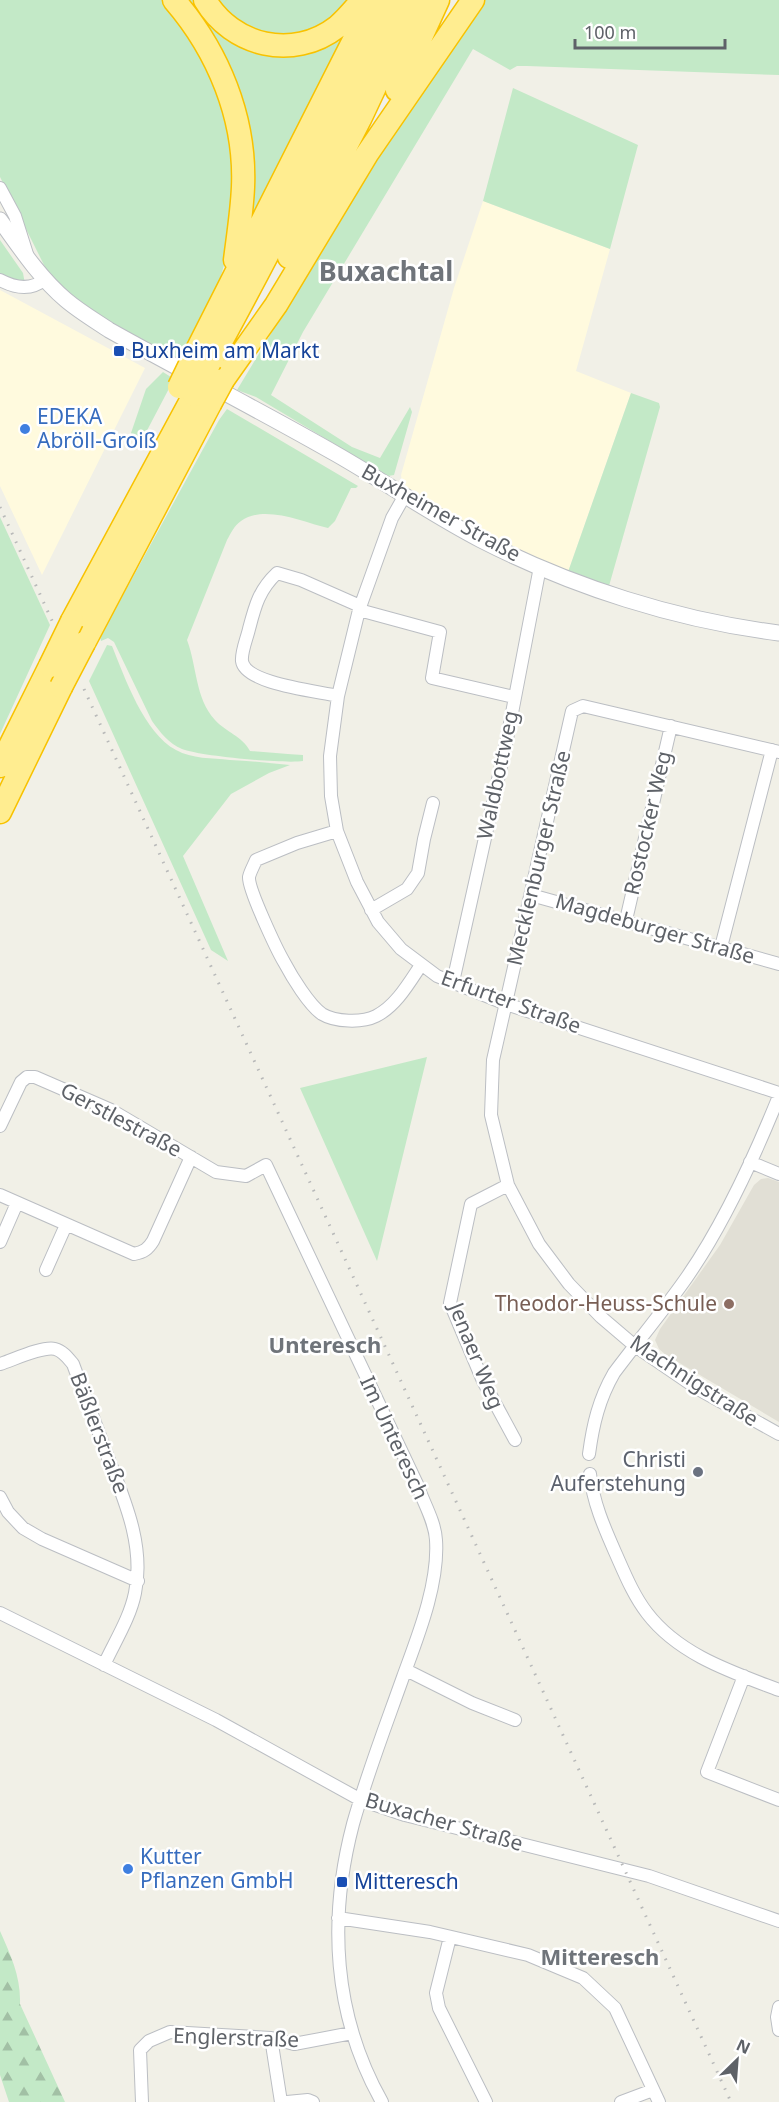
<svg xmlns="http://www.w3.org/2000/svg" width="779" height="2102" font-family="'Noto Sans',sans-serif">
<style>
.commercial{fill:#fffade}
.education{fill:#e1dfd5}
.green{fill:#c3e9c7}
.forest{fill:url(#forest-firs)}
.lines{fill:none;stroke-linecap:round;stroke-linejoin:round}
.minor-casing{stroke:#bbbec3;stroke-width:14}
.tertiary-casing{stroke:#bbbec3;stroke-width:17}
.motorway-casing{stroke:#f8c200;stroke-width:25}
.minor{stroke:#fff;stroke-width:12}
.tertiary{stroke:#fff;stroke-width:15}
.motorway{stroke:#ffed90;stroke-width:22}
.rail{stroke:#b8b9b9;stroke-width:3;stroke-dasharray:1.5 8;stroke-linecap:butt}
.motorway-bridge-casing{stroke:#f8c200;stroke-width:25;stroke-linecap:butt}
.motorway-bridge{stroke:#ffed90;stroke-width:22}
.transit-dot{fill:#1a4fb4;stroke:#fff;stroke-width:2}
.shop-dot{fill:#3f7fe0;stroke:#fff;stroke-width:2}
.education-dot{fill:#8d6e63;stroke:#fff;stroke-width:2}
.worship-dot{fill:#6b7280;stroke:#fff;stroke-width:2}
.labels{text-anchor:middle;stroke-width:5;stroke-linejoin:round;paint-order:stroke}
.transit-label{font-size:21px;fill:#164399;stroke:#fff;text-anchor:start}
.shop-label{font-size:21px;fill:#366cbe;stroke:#fff;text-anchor:start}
.street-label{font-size:21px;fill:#5e6268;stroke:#fff}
.education-label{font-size:21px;fill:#785e54;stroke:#fff;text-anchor:end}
.worship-label{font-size:21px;fill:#5b616d;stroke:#fff;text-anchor:end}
.neighbourhood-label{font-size:22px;font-weight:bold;fill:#6f747a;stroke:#fff}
.district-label{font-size:27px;font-weight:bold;fill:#6f747a;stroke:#fff}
</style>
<defs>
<pattern id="forest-firs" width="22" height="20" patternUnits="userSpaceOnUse" patternTransform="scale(1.5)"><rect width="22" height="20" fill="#c3e9c7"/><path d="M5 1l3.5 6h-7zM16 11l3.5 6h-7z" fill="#a2c0a5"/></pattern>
</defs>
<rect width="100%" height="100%" fill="#f1f0e7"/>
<!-- commercial -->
<path class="commercial" d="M 483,201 L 610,249 L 576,371 L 631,393 L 568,572 L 475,529 L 409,491 L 402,482 L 401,475 L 454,288 Z
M 0,290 L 145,368 L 42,575 L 0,486 Z"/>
<!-- education -->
<path class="education" d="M 768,1178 L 779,1182 L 779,1422 L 666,1355 L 659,1349 L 655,1340 L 660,1329 L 720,1245 L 754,1185 L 761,1179 Z"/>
<!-- green -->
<path class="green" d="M 0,0 L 167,0 L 210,64 L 235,157 L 228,251 L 217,290 L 185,363 L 109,322 L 63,289 L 47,271 L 0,177 Z
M 183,0 L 197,0 L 248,47 L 349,25 L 252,228 L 248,159 Z
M 212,0 L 355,0 L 308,36 L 252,34 Z
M 483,0 L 779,0 L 779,75 L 527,66 L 517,66 L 510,70 L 473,49 L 303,332 L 271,395 L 352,447 L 380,458 L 410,407 L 412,412 L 394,475 L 388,476 L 256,397 L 237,390 L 377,158 Z
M 513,88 L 638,145 L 610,249 L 483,201 Z
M 0,240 L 23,273 L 25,284 L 0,275 Z
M 163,372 L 174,379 L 142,440 L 135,442 L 131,433 L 146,389 Z
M 631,393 L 659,403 L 660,407 L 609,586 L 568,572 Z
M 227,409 L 358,486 L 356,488 L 351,488 L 335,521 L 328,528 C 303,522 264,504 241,521 C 234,526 231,533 227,540 L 187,640 C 197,666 195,698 215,720 C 226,732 242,736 250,751 C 268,752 286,754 303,755 L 303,761 C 285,764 199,756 182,749 C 169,744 160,732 152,721 L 114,642 L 108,638 L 101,641 L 100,637 L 219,420 Z
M 0,517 L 50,625 L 0,734 Z
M 107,645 L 112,646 C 125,678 144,733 176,750 C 192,759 212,758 230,760 C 250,761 270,763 290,765 L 269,773 L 231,794 L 183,856 L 228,961 L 211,950 L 89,681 Z
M 427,1057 L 377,1261 L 300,1088 Z"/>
<!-- forest -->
<path class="forest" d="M 0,1931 C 11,1956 21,1977 20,2004 L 65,2102 L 9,2102 L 0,2075 Z"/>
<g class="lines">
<defs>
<path id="minor" d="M 0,188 L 15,216 L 27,254
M 0,280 C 15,288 31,291 45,279
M 405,495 L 392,518 L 359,610 L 338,696 L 330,756 L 331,796 L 337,831 L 357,882 L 378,922 L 401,949 L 437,976 L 506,1004 L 779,1093
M 359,610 L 440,632 L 432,678 L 514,697
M 338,696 C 318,691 245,684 242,661 C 241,652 247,638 249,629 C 255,606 259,590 277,573 L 301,580 L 360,606
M 779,752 L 583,706 L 572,711 L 493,1060 L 491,1115 L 508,1185 L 539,1244 L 569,1284 L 601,1317 L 635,1346 L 698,1389 L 779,1434
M 337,831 L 297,843 L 256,860 C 254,865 250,872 249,877 C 248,889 277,950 284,962 C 292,977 309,1005 322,1014 C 335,1022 362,1023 376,1016 C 396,1006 409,983 421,965
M 531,895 L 779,964
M 371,910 L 407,889 L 418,873 L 424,839 L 433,803
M 626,920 L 671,726
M 721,947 L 772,750
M 453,982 L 507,739 L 540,567
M 0,1126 L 21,1082 L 27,1077 L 35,1077 L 111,1110 L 216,1172 L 246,1176 L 266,1165 L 417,1484 C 423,1502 435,1521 436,1540 C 439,1584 418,1636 403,1677 C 386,1725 367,1774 353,1824 C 328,1919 333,2015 382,2102
M 750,1162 L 779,1174
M 508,1185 L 471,1204 L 450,1303 L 483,1381 L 515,1440
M 0,1195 L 134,1254 C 144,1252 148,1249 153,1241 L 191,1157
M 0,1242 L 17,1203
M 46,1270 L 66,1225
M 0,1364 C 13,1360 42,1346 55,1349 C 63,1351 68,1358 73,1364 C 84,1394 96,1424 107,1455 C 124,1499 145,1545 135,1593 C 130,1618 115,1641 104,1665
M 589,1454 C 593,1424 599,1399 614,1373 C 638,1341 664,1310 687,1277 C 725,1222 754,1158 779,1096
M 590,1474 C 593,1502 604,1527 615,1552 C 624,1572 633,1595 647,1613 C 679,1655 732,1672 779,1690
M 0,1497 L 8,1512 L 23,1528 L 42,1539 L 138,1581
M 0,1613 L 216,1720 L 361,1800 L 405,1815 L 649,1876 L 779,1921
M 406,1670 L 472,1703 L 515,1720
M 744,1676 L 707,1772 L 779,1800
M 338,1918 L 430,1932 L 528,1955 L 583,1978 L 615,2008 L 659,2102
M 450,1937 L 436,1993 L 439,2008 L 486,2102
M 779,2007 L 777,2017 L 779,2030
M 271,2038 L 281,2102
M 142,2102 L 140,2050 L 149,2041 L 170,2032 L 271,2038 L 294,2044 L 352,2033
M 287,2102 L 308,2100 L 313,2102
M 621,2102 L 653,2090"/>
<path id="tertiary" d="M 0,220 C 20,248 40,278 66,300 C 79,311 94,320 109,330 C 184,372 261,411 336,454 C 385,482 431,514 481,540 C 573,587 676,620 779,633"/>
<path id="motorway" d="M 174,0 C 218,51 246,118 243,187 C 242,211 238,236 235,260
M 205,0 C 232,46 293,61 337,27 C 346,19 354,10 362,0
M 397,90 L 438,0
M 289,257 L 360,119 L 416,0
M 195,354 L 358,32 L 372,0
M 210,362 C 275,243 336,123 393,0
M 223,380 L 276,305 L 367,154 L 473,0
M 72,621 L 194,395
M 84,643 L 210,404
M 0,766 L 50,666
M 0,812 L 61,687"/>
</defs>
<!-- minor casing -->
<use href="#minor" class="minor-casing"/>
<!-- tertiary casing -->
<use href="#tertiary" class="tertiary-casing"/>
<!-- motorway casing -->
<use href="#motorway" class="motorway-casing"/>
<!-- minor -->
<use href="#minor" class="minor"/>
<!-- tertiary -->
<use href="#tertiary" class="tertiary"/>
<!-- motorway -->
<use href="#motorway" class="motorway"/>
<!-- rail -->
<path class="rail" d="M 0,507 L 54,625
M 84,689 L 731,2102"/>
<defs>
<path id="motorway-bridge" d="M 179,387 L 195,354
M 194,395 L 210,362
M 210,404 L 223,380
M 50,666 L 72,621
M 61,687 L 84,643"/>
</defs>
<!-- motorway-bridge casing -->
<use href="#motorway-bridge" class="motorway-bridge-casing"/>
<!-- motorway-bridge -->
<use href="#motorway-bridge" class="motorway-bridge"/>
</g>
<!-- markers -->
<g class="transit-dot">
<rect x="113" y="345" width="12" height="12" rx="3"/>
<rect x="336" y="1876" width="12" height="12" rx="3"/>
</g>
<g class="shop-dot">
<circle cx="25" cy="429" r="6"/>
<circle cx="128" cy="1869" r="6"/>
</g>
<circle class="education-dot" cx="729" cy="1304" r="6"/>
<circle class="worship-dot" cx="698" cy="1472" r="6"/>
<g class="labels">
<!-- transit labels -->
<g class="transit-label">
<text x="131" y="358">Buxheim am Markt</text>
<text x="354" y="1889">Mitteresch</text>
</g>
<!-- shop labels -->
<g class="shop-label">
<text x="37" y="424">EDEKA<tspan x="37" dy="24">Abröll-Groiß</tspan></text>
<text x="140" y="1864">Kutter<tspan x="140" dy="24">Pflanzen GmbH</tspan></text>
</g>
<!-- street labels -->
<g class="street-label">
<text transform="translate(441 513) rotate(29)" y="7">Buxheimer Straße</text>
<text transform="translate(498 775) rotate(-78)" y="7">Waldbottweg</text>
<text transform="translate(648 823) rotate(-77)" y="7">Rostocker Weg</text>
<text transform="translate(539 858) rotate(-77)" y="7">Mecklenburger Straße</text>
<text transform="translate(655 929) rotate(16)" y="7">Magdeburger Straße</text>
<text transform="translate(511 1002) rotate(20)" y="7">Erfurter Straße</text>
<text transform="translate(121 1120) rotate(28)" y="7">Gerstlestraße</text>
<text transform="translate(476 1356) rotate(68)" y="7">Jenaer Weg</text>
<text transform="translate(694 1381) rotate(33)" y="7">Machnigstraße</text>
<text transform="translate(99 1433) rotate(69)" y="7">Bäßlerstraße</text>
<text transform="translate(394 1438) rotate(65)" y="7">Im Unteresch</text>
<text transform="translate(444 1822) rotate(16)" y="7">Buxacher Straße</text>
<text transform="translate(236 2038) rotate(2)" y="7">Englerstraße</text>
</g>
<!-- education labels -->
<g class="education-label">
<text x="717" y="1311">Theodor-Heuss-Schule</text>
</g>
<!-- worship labels -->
<g class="worship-label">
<text x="686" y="1467">Christi<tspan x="686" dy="24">Auferstehung</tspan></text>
</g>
<!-- neighbourhood labels -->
<g class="neighbourhood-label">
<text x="325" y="1353">Unteresch</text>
<text x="600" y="1965">Mitteresch</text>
</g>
<!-- district labels -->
<g class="district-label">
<text x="386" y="281">Buxachtal</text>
</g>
</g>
<!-- north arrow -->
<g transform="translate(737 2060) rotate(25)" stroke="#ffffff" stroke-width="4.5" paint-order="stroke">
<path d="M0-4.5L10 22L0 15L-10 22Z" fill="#5e6268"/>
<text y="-9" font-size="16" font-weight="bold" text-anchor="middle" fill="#5e6268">N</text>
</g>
<!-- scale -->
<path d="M575 39v9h150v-9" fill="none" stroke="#5e6268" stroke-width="3"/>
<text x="584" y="39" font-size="18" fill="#5e6268" stroke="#ffffff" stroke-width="4.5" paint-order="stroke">100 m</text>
</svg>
